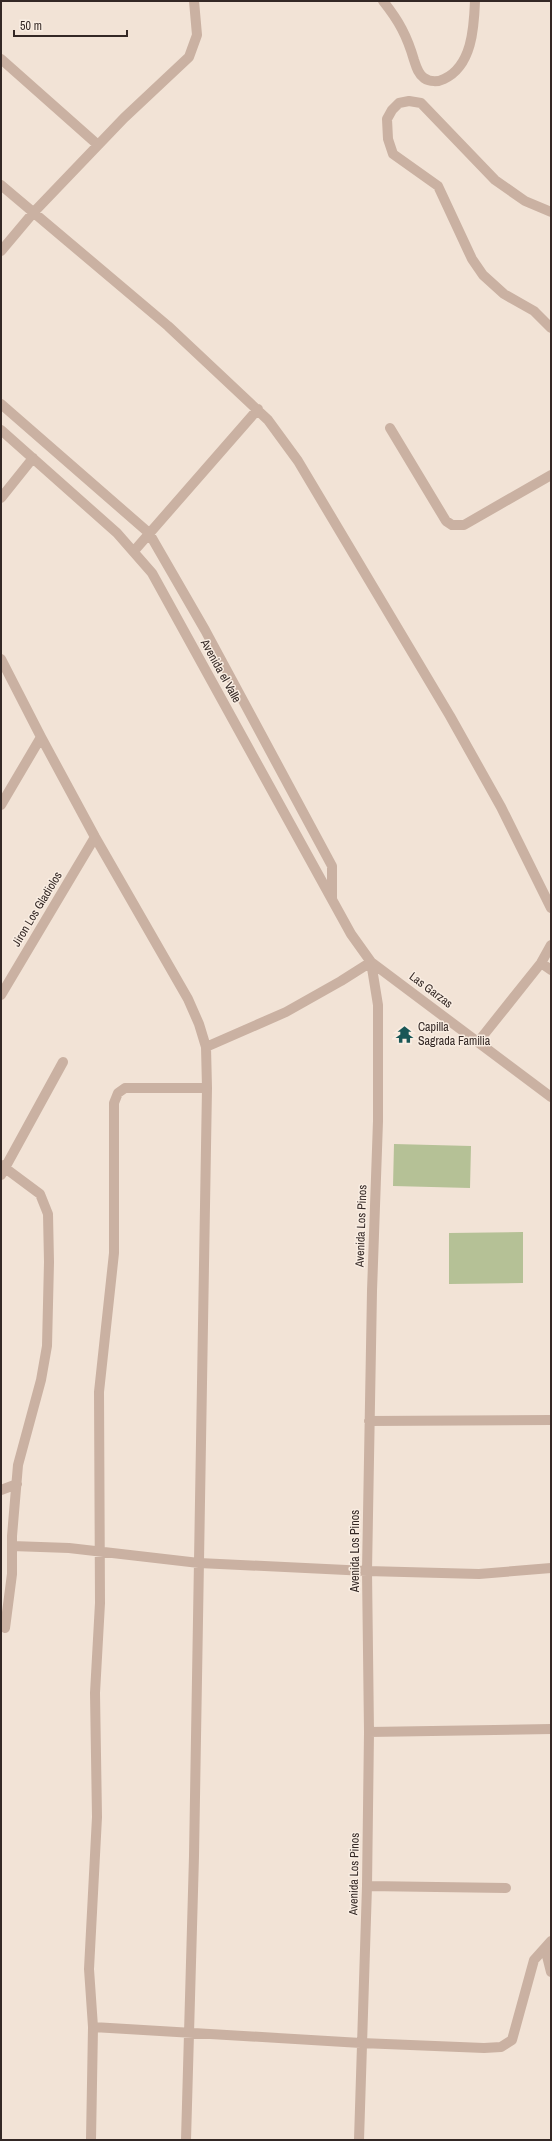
<svg xmlns="http://www.w3.org/2000/svg" width="552" height="2141" font-family="'Archivo Narrow',sans-serif">
<style>
.green{fill:#b5c196}
.lines{fill:none;stroke-linecap:round;stroke-linejoin:round}
.minor{stroke:#cab1a2;stroke-width:10}
.labels{text-anchor:middle;stroke-width:3;stroke-linejoin:round;paint-order:stroke}
.street-label{font-size:12px;fill:#342825;stroke:#f9ede2}
.poi-label{font-size:12px;fill:#342825;stroke:#f9ede2;text-anchor:start}
</style>
<rect width="100%" height="100%" fill="#f2e3d6"/>
<!-- green -->
<path class="green" d="M 394,1144 L 471,1146 L 470,1188 L 393,1186 Z
M 523,1232 L 523,1283 L 449,1284 L 449,1233 Z"/>
<g class="lines">
<!-- minor -->
<path class="minor" d="M 383,1 C 399,21 407,36 414,60 C 416,66 418,74 424,78 C 430,82 438,82 444,79 C 472,66 474,28 475,1
M 1,59 L 98,145
M 1,185 L 168,326 L 268,420 L 298,461 L 450,716 L 501,807 L 551,908
M 551,212 L 525,201 L 495,180 L 421,103 L 409,101 L 399,103 L 392,110 L 387,119 L 388,139 L 393,154 L 438,186 L 472,259 L 483,275 L 504,294 L 534,311 L 551,328
M 1,251 L 33,213 L 124,118 L 189,57 L 197,35 L 194,1
M 1,404 L 149,533 L 205,630 L 332,866 L 332,898
M 390,428 L 446,521 L 452,525 L 464,525 L 551,475
M 1,430 L 117,533 L 152,573 L 351,934 L 371,962 L 551,1097
M 1,498 L 33,458
M 134,551 L 258,409
M 1,659 L 41,737 L 95,837 L 188,999 L 199,1024 L 206,1047 L 207,1088 L 194,1856 L 186,2140
M 1,805 L 41,737
M 541,963 L 551,970
M 1,995 L 95,837
M 478,1042 L 541,963 L 551,945
M 206,1047 L 286,1012 L 341,981 L 371,962
M 1,1165 L 40,1194 L 48,1214 L 49,1262 L 47,1346 L 41,1380 L 18,1465 L 12,1536 L 12,1574 L 5,1628
M 1,1175 L 63,1062
M 369,1421 L 551,1420
M 1,1490 L 17,1484
M 12,1546 L 69,1548 L 199,1563 L 367,1571 L 479,1574 L 551,1568
M 369,1732 L 551,1729
M 367,1886 L 506,1888
M 545,1948 L 551,1972
M 93,2027 L 361,2043 L 484,2048 L 501,2047 L 512,2040 L 534,1960 L 551,1941
M 91,2140 L 93,2027 L 89,1969 L 97,1817 L 95,1693 L 100,1603 L 99,1392 L 114,1253 L 114,1103 L 118,1093 L 125,1088 L 207,1088
M 359,2140 L 367,1886 L 369,1732 L 367,1571 L 372,1291 L 378,1121 L 378,1005 L 371,962"/>
</g>
<!-- icons -->
<defs>
<symbol id="temple-bare" viewBox="-9 -9 18 18"><path d="M0-6L5-2H3V0L6.5 2.5H4V6H1.5V3h-3V6H-4V2.5H-6.5L-3 0V-2H-5Z" fill="#195656" stroke="#f9ede2" stroke-width="2.5" paint-order="stroke"/></symbol>
</defs>
<g fill-rule="evenodd">
<use href="#temple-bare" x="392" y="1022" width="25" height="25"/>
</g>
<g class="labels">
<!-- street labels -->
<g class="street-label">
<text transform="translate(221 671) rotate(61)" y="4">Avenida el Valle</text>
<text transform="translate(37 909) rotate(-59)" y="4">Jiron Los Gladiolos</text>
<text transform="translate(431 990) rotate(37)" y="4">Las Garzas</text>
<text transform="translate(361 1226) rotate(-88)" y="4">Avenida Los Pinos</text>
<text transform="translate(355 1551) rotate(-90)" y="4">Avenida Los Pinos</text>
<text transform="translate(354 1874) rotate(-89)" y="4">Avenida Los Pinos</text>
</g>
<!-- poi labels -->
<g class="poi-label">
<text x="418" y="1031">Capilla<tspan x="418" dy="14">Sagrada Familia</tspan></text>
</g>
</g>
<!-- border -->
<rect width="552" height="2141" fill="none" stroke="#342825" stroke-width="4"/>
<!-- scale -->
<path d="M14 30v6h113v-6" fill="none" stroke="#342825" stroke-width="2"/>
<text x="20" y="30" font-size="12" fill="#342825" stroke="#f9ede2" stroke-width="3" paint-order="stroke">50 m</text>
</svg>
